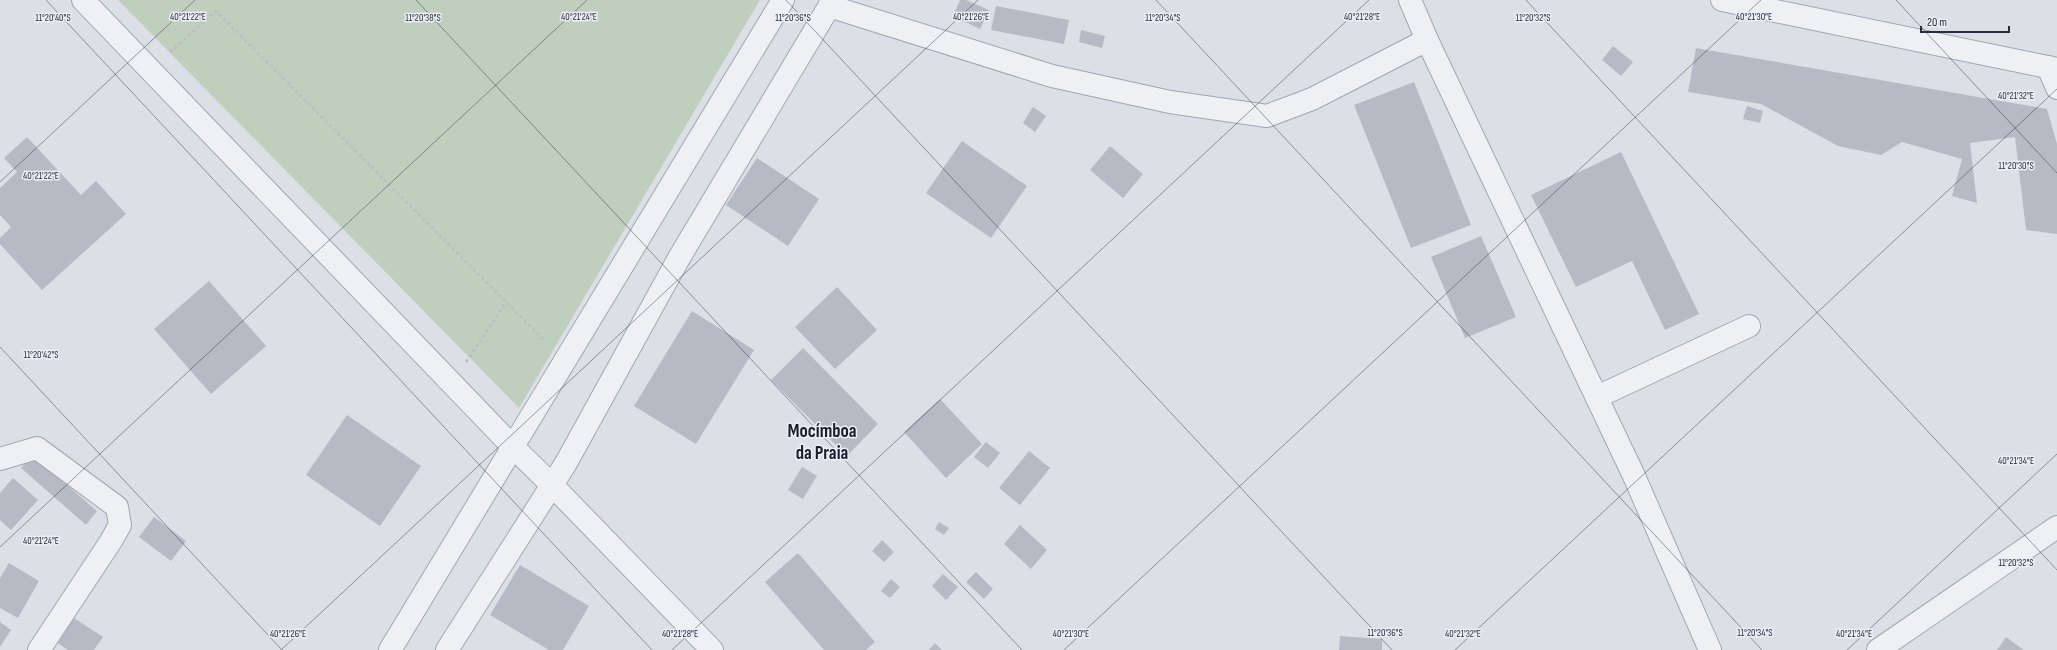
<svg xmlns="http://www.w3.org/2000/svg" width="2057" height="650" font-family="'Sofia Sans Condensed',sans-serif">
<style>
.green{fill:#c0cfbd}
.building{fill:#b6bac5}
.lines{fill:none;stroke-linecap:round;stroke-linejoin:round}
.minor-casing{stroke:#a2a6af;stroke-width:24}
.tertiary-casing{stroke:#a2a6af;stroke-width:24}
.path{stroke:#babdc4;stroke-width:2.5;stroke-dasharray:3 3;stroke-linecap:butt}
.minor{stroke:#eef0f4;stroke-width:22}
.tertiary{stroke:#eef0f4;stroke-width:22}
.ticks{fill:none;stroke:#262c3b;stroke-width:1;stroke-opacity:0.45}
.labels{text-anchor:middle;stroke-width:3;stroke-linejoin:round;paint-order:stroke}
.town-label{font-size:19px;font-weight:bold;fill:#191d2c;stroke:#ebeef4}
.ticks-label{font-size:10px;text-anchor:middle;fill:#262c3b;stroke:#ebeef4;stroke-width:3;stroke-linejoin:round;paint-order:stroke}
</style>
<rect width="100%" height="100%" fill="#dcdfe6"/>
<!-- green -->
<path class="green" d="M 118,0 L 760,0 L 519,408 Z"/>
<!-- building -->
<path class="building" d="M 960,0 L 966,0 L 989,10 L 980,29 L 953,16 Z
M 996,6 L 1069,20 L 1064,44 L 991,30 Z
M 1081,30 L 1105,36 L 1102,48 L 1079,42 Z
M 1613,46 L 1633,62 L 1621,76 L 1602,60 Z
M 1696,48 L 2047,109 L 2057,144 L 2057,234 L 2026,230 L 2015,137 L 1970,143 L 1977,203 L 1952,196 L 1962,159 L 1902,142 L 1881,155 L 1838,146 L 1761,104 L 1688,92 Z
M 1414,82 L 1471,225 L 1411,248 L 1354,105 Z
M 1747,106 L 1763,111 L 1760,123 L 1743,119 Z
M 1033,107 L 1046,116 L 1035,132 L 1023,123 Z
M 27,137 L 81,195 L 96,181 L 126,214 L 42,290 L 0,244 L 0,238 L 11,227 L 0,215 L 0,188 L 17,172 L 4,158 Z
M 962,141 L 1027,186 L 991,238 L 926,193 Z
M 1110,146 L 1143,174 L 1123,198 L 1090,170 Z
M 1621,152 L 1699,314 L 1665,330 L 1632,261 L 1576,287 L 1531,195 Z
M 757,158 L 819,199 L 788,246 L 726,205 Z
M 1481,236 L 1516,317 L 1465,338 L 1431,257 Z
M 209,281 L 266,346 L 211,394 L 154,329 Z
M 837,287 L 877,330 L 835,369 L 795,327 Z
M 692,311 L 754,350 L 696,444 L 634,406 Z
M 803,348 L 878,424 L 847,456 L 771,380 Z
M 940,399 L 982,444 L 946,478 L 904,432 Z
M 347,415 L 421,466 L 380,526 L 306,475 Z
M 986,442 L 1000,453 L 988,468 L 974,457 Z
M 1029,451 L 1050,468 L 1020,505 L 999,488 Z
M 32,455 L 97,511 L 86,525 L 21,468 Z
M 802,467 L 817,476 L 803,499 L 788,490 Z
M 13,478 L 38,500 L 11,530 L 0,520 L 0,493 Z
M 154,517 L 186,541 L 171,561 L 139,537 Z
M 939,522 L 949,528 L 944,535 L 935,529 Z
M 1020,525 L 1047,550 L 1031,569 L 1004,544 Z
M 882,540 L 894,552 L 884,562 L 872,551 Z
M 798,553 L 875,642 L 866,650 L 824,650 L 765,582 Z
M 9,563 L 39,581 L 18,618 L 0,608 L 0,578 Z
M 520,565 L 589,606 L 563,650 L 549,650 L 490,615 Z
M 976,572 L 993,589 L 984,599 L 966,582 Z
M 943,574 L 958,587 L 946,600 L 932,586 Z
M 891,579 L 900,587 L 890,598 L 881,591 Z
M 74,618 L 103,637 L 94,650 L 68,650 L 58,643 Z
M 0,622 L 11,630 L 0,647 Z
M 1340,636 L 1382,639 L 1382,650 L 1339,650 Z
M 2006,637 L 2024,650 L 1997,650 Z
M 935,643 L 942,650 L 929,650 Z"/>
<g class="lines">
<defs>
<path id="minor" d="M 83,0 L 513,447 L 552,485 L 712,650
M 1410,0 L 1427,40 L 1634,476 L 1710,650
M 829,6 L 1052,76 L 1170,102 L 1267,116 L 1312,99 L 1427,40
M 2048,67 L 2057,88
M 1597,397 L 1749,326
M 0,459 L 37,448 L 117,507 L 120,525 L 111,541 L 39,650
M 390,650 L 783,0
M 447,650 L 566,463 L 679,258 L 833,0
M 1878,650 L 2057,527"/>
<path id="tertiary" d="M 1722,0 L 2057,69"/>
</defs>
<!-- minor casing -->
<use href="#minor" class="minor-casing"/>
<!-- tertiary casing -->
<use href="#tertiary" class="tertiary-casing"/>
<!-- path -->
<path class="path" d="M 170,52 L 216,11 L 546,342
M 466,362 L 506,302"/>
<!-- minor -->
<use href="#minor" class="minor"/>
<!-- tertiary -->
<use href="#tertiary" class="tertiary"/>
</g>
<!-- ticks -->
<path class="ticks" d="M 46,0 L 652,650M 416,0 L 1022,650M 786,0 L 1392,650M 1156,0 L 1762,650M 1526,0 L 2057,570M 1896,0 L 2057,173M 0,182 L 195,0M 0,347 L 282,650M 0,547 L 587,0M 281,650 L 978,0M 672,650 L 1369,0M 1064,650 L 1761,0M 1455,650 L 2057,89M 1847,650 L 2057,454"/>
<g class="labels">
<!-- town labels -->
<g class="town-label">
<text x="822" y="437">Mocímboa<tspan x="822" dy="22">da Praia</tspan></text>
</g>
</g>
<g class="ticks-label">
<text x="188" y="20">40°21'22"E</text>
<text x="579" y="20">40°21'24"E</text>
<text x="971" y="20">40°21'26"E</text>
<text x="1362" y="20">40°21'28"E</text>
<text x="1754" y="20">40°21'30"E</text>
<text x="423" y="21">11°20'38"S</text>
<text x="793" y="21">11°20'36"S</text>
<text x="1163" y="21">11°20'34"S</text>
<text x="53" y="21">11°20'40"S</text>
<text x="1533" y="21">11°20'32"S</text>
<text x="2016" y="99">40°21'32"E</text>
<text x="2016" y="169">11°20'30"S</text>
<text x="41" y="179">40°21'22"E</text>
<text x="41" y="358">11°20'42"S</text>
<text x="2016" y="464">40°21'34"E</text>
<text x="41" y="544">40°21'24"E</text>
<text x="2016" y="566">11°20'32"S</text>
<text x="1385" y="636">11°20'36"S</text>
<text x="1755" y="636">11°20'34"S</text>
<text x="288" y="637">40°21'26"E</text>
<text x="680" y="637">40°21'28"E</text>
<text x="1071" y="637">40°21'30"E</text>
<text x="1463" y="637">40°21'32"E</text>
<text x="1854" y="637">40°21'34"E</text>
</g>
<!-- scale -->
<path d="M1921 26v6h88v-6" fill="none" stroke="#262c3b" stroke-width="2"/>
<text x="1927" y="26" font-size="12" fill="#262c3b" stroke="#ebeef4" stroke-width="3" paint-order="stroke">20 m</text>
</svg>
